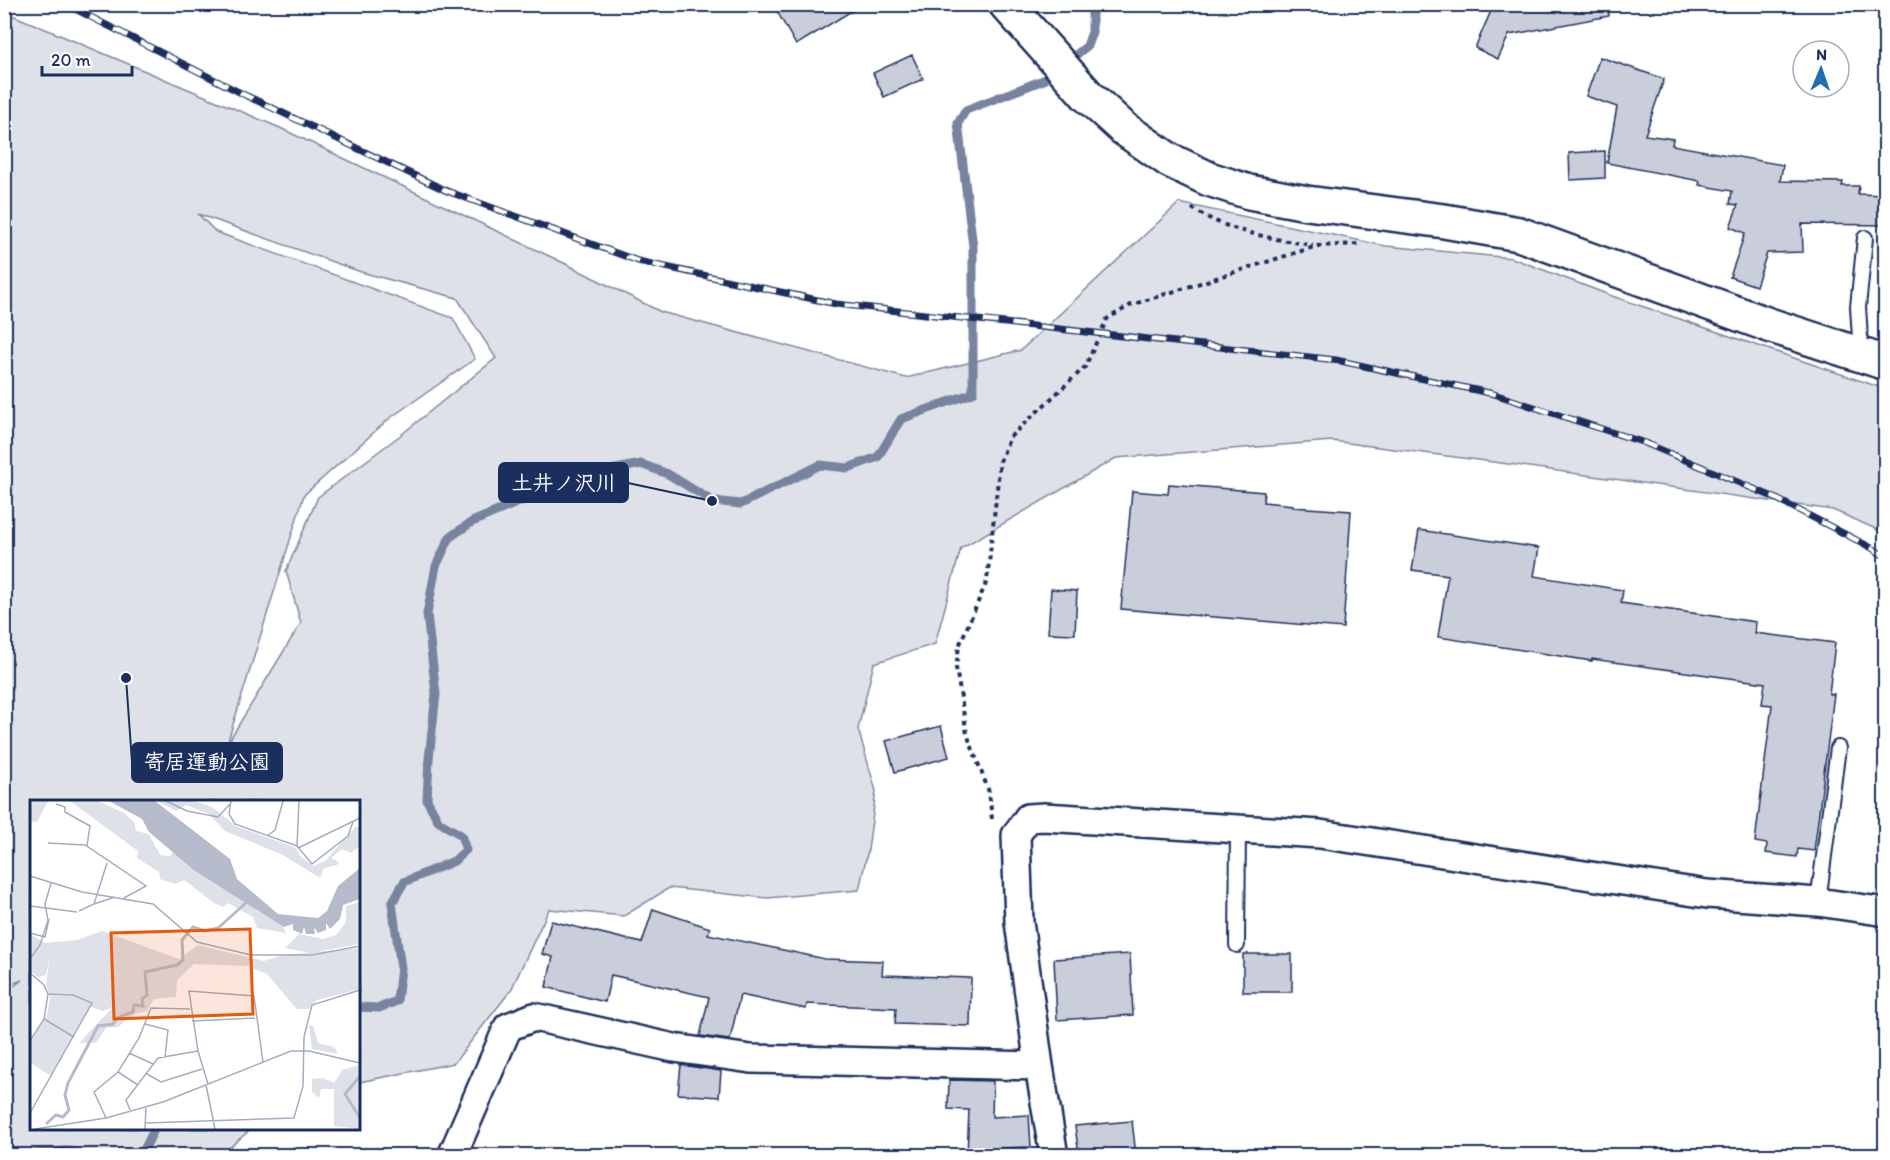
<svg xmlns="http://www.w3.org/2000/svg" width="1890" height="1160" font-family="Itim,'Klee One',sans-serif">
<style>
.green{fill:#dee1e7;stroke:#7c88a2;stroke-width:1.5;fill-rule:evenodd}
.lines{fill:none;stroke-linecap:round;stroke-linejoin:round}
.stream{stroke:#77839f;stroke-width:9}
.building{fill:#caceda;stroke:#1b2f5e;stroke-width:1.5}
.lane-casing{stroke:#1b2f5e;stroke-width:18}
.street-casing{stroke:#1b2f5e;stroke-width:32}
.secondary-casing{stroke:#1b2f5e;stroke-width:38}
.path{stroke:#1b2f5e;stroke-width:4;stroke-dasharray:4.5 4.5;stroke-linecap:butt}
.lane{stroke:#fff;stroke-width:14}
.street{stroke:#fff;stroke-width:27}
.secondary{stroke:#fff;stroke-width:33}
.rail-casing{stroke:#1b2f5e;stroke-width:7}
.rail{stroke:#fff;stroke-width:4.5;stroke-dasharray:14;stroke-linecap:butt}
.inset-river{fill:none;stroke:#b5bbca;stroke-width:3}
.inset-road{fill:none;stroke:#a4acbf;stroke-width:1.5}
.view{fill:#e8590c;fill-opacity:0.15;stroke:#e8590c;stroke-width:3}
.inset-edge{fill:none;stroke:#1b2f5e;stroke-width:3}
.leader{fill:none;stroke:#1b2f5e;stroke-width:2}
.callout-dot{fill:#1b2f5e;stroke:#fff;stroke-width:2}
.callout{fill:#1b2f5e;stroke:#1b2f5e;stroke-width:2}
.callout-label{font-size:21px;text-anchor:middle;font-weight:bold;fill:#fff}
</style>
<rect width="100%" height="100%" fill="#fff"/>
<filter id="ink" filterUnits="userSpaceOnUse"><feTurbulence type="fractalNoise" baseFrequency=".0167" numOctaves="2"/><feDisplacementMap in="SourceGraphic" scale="12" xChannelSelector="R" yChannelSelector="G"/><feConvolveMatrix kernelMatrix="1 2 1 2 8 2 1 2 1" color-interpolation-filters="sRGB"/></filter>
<g filter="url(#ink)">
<!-- green -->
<path class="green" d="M 5,12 L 278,127 L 566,264 L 661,312 L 906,378 L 1021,350 L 1179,203 L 1386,246 L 1512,258 L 1612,296 L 1885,389 L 1885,533 L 1833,510 L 1516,465 L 1332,441 L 1116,458 L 961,548 L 935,644 L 874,663 L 858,729 L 876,791 L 868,850 L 859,890 L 767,898 L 669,888 L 624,916 L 549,909 L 511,990 L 454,1063 L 359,1082 L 358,802 L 32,802 L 32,1128 L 251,1129 L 221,1155 L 5,1155 L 5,993 L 22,980 L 5,987 ZM 198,214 L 361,272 L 457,298 L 496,358 L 402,434 L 318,497 L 286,571 L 301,623 L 227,744 L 304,495 L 390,418 L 475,359 L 453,318 L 216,232 Z"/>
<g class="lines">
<!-- stream -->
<path class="stream" d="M 1277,4 L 1284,7 L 1312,4
M 358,1007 L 379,1008 L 397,1001 L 401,968 L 392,903 L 404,882 L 454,861 L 466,850 L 461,835 L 439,822 L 427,800 L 429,759 L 436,694 L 427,614 L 436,566 L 450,537 L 472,522 L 580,476 L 641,464 L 668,474 L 712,501 L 741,504 L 820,465 L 848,468 L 878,457 L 901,419 L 973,393 L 973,247 L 958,123 L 966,110 L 1046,79 L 1087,46 L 1092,32 L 1092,4
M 33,1156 L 36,1153 L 68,1151 L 90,1156
M 141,1156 L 155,1128"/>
</g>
<!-- building -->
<path class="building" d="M 773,4 L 863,4 L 796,45 Z
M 1494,4 L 1608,4 L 1609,16 L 1509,35 L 1498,59 L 1475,48 Z
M 912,55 L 923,79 L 884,97 L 873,73 Z
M 1600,57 L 1664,79 L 1645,135 L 1673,139 L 1672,145 L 1783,165 L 1780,181 L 1843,182 L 1842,186 L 1859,186 L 1858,194 L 1886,195 L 1886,225 L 1802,224 L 1803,252 L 1767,253 L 1756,286 L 1730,277 L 1745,233 L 1730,227 L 1738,205 L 1730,204 L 1732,191 L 1699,185 L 1700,181 L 1607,163 L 1617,107 L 1586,96 Z
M 1605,151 L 1605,178 L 1570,180 L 1569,153 Z
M 1169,484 L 1264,492 L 1263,502 L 1293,505 L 1293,507 L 1351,511 L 1343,628 L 1121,609 L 1132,491 L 1168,494 Z
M 1419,530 L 1539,548 L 1534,576 L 1623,590 L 1621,603 L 1756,622 L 1755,633 L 1835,643 L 1829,694 L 1834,694 L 1814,851 L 1798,849 L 1797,857 L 1766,853 L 1767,844 L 1755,842 L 1772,705 L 1762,704 L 1765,683 L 1592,659 L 1592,661 L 1438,637 L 1448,575 L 1412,570 Z
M 1051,589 L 1077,591 L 1075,634 L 1048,633 Z
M 941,726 L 949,757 L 895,772 L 886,741 Z
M 653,909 L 710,928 L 708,934 L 825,959 L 883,961 L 882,975 L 971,978 L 970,1026 L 895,1024 L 896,1008 L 807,1004 L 806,1009 L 740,995 L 730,1040 L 700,1036 L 709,997 L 611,975 L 605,1002 L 546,987 L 553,957 L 542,954 L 551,921 L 642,943 Z
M 1130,954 L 1133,1015 L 1057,1020 L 1054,959 Z
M 1243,954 L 1292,954 L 1292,992 L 1243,992 Z
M 681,1065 L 721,1071 L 719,1097 L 678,1094 Z
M 949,1080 L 993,1081 L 992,1117 L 1029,1115 L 1031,1147 L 1001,1148 L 1001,1155 L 967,1155 L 969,1110 L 948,1109 Z
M 1132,1121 L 1136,1155 L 1079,1155 L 1075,1126 Z"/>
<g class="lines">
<defs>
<path id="lane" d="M 1861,353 L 1858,307 L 1865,238
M 1818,902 L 1838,748
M 1237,945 L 1238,829"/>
<path id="street" d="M 452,1156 L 508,1027 L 534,1017 L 674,1048 L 751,1059 L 1039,1066
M 1054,1156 L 1039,1066 L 1019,922 L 1016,835 L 1028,818 L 1044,817 L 1320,834 L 1707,894 L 1818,902 L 1886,912"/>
<path id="secondary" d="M 1006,4 L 1088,96 L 1123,128 L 1169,160 L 1209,179 L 1249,192 L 1307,203 L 1444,221 L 1519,234 L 1769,325 L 1886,363"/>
</defs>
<!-- lane casing -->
<use href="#lane" class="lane-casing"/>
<!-- street casing -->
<use href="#street" class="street-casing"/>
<!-- secondary casing -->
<use href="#secondary" class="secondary-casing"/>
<!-- path -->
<path class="path" d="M 1192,208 C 1222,230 1276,240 1313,245
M 992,819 L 989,792 L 967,734 L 956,668 L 959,646 L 987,581 L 1000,461 L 1010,437 L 1085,367 L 1107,319 L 1131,305 L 1317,246 L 1360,244"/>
<!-- lane -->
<use href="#lane" class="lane"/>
<!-- street -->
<use href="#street" class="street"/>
<!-- secondary -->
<use href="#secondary" class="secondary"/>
<defs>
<path id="rail" d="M 65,4 L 247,96 L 447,191 L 638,261 L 836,304 L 1336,360 L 1494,394 L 1645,443 L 1773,497 L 1872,548 L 1886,557"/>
</defs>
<!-- rail casing -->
<use href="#rail" class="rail-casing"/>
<!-- rail -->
<use href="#rail" class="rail"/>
</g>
</g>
<!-- overview -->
<g transform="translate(30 800)">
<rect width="330" height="330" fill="#fff"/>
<path d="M 0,1 L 18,1 L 7,22 L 0,21 ZM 40,1 L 68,1 L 94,13 L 104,22 L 106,31 L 119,34 L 130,55 L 140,56 L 144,51 L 165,71 L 253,126 L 256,133 L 227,128 L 223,117 L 198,103 L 193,107 L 184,103 L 154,80 L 145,84 L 130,79 L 129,72 L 107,58 L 108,51 ZM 127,1 L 164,1 L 182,7 L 206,26 L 266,48 L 270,56 L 283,66 L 295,61 L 325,27 L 330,27 L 330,46 L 321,53 L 312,49 L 301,58 L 309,62 L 307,65 L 294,68 L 290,78 L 253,55 L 195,31 L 179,14 L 156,5 L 146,11 ZM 330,102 L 330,144 L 280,153 L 255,148 L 269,134 L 293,139 L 306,135 L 316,122 L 316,106 ZM 72,131 L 149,159 L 168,145 L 234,161 L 253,155 L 330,148 L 330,189 L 287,200 L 279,209 L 267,209 L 237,174 L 217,166 L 164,164 L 147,180 L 146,197 L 124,199 L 117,211 L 104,214 L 88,227 L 76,228 L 66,243 L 49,243 L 82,208 L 72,211 L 60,206 L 21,276 L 2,264 L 0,266 L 0,243 L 17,215 L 20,197 L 16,184 L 20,157 L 16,175 L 8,177 L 0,171 L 0,134 L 15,143 L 47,140 ZM 279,225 L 283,226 L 288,243 L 304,247 L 308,254 L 282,249 ZM 330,265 L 330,329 L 304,326 L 304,289 L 291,289 L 289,298 L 282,292 L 282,279 L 293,278 L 304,283 L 312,270 Z" fill="#dee1e7"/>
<path d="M 79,1 L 125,1 L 200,59 L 207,79 L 248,114 L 288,118 L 297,111 L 308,86 L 330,68 L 330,99 L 313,105 L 310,119 L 300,129 L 296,123 L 296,130 L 288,133 L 284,127 L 285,134 L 276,134 L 274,127 L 272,134 L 263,130 L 263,124 L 254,127 L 165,71 L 119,32 L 112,19 Z" fill="#b5bbca"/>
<path class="inset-river" d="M 330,276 L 315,294 L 330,318M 16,324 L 26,315 L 33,317 L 39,310 L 35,295 L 38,283 L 68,226 L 83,224 L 87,218 L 103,212 L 104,205 L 113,206 L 112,199 L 117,195 L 115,172 L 147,165 L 153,160 L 152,140 L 163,127 L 175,131 L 188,128 L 217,102"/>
<path class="inset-road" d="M 136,1 L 157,11 L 188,17 L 201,3M 201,1 L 199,14 L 205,24 L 267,46M 269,1 L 267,46 L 282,64 L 318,36 L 323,22M 26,4 L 35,7 L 35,12 L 60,26 L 57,46M 237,36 L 245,30 L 253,1M 18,43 L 55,45 L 116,86 L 94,98M 268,48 L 330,18M 0,76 L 52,92 L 123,104 L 167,142 L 221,155 L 282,155 L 330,146M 64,104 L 85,97M 0,106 L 47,112M 49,111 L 64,104 L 77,63M 0,133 L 15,137 L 19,119M 0,159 L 10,145 L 18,120 L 15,104 L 21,83M 0,173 L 14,185 L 18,194 L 14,219 L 0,241M 14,219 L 44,237M 162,221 L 225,218M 115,224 L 138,230 L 135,257M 99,253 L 123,264M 88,272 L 108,285M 117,274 L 131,282 L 172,269M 178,284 L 168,251 L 159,191 L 224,196 L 233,262M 176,285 L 185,329M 100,310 L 96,300 L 128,258 L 168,251M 0,313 L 62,203 L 43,195 L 18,194M 76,318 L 64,292 L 88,272 L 109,238 L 121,208 L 160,209M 116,323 L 264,318 L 273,286 L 274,237 L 282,205 L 330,190M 5,329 L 76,318 L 133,302 L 261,251 L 279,251 L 330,263M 115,329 L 116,306"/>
<path class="view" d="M 220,129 L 223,214 L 84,219 L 81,133 Z"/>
<rect width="330" height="330" class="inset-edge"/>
</g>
<!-- callouts -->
<path class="leader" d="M712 501L628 483M126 678L132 762"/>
<g class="callout-dot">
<circle cx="712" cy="501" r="6"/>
<circle cx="126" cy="678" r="6"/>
</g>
<g class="callout">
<rect x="499" y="463" width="129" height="39" rx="6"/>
<rect x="132" y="743" width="150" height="39" rx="6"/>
</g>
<g class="callout-label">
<text x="564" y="490">土井ノ沢川</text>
<text x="207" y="769">寄居運動公園</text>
</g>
<!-- margin -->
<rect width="1890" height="1160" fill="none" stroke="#fff" stroke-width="24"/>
<rect x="12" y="12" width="1866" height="1136" fill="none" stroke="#1b2f5e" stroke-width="2" filter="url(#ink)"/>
<!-- north arrow -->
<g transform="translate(1821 69) rotate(2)"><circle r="28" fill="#ffffff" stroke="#a4acbf" stroke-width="1.5"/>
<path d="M0-4.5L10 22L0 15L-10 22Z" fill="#1f6fb2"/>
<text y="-9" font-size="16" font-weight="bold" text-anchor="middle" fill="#1b2f5e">N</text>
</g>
<!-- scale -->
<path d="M42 66v9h90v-9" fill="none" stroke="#1b2f5e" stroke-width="3"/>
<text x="51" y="66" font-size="18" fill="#1b2f5e" stroke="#ffffff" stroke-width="4.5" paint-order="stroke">20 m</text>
</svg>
